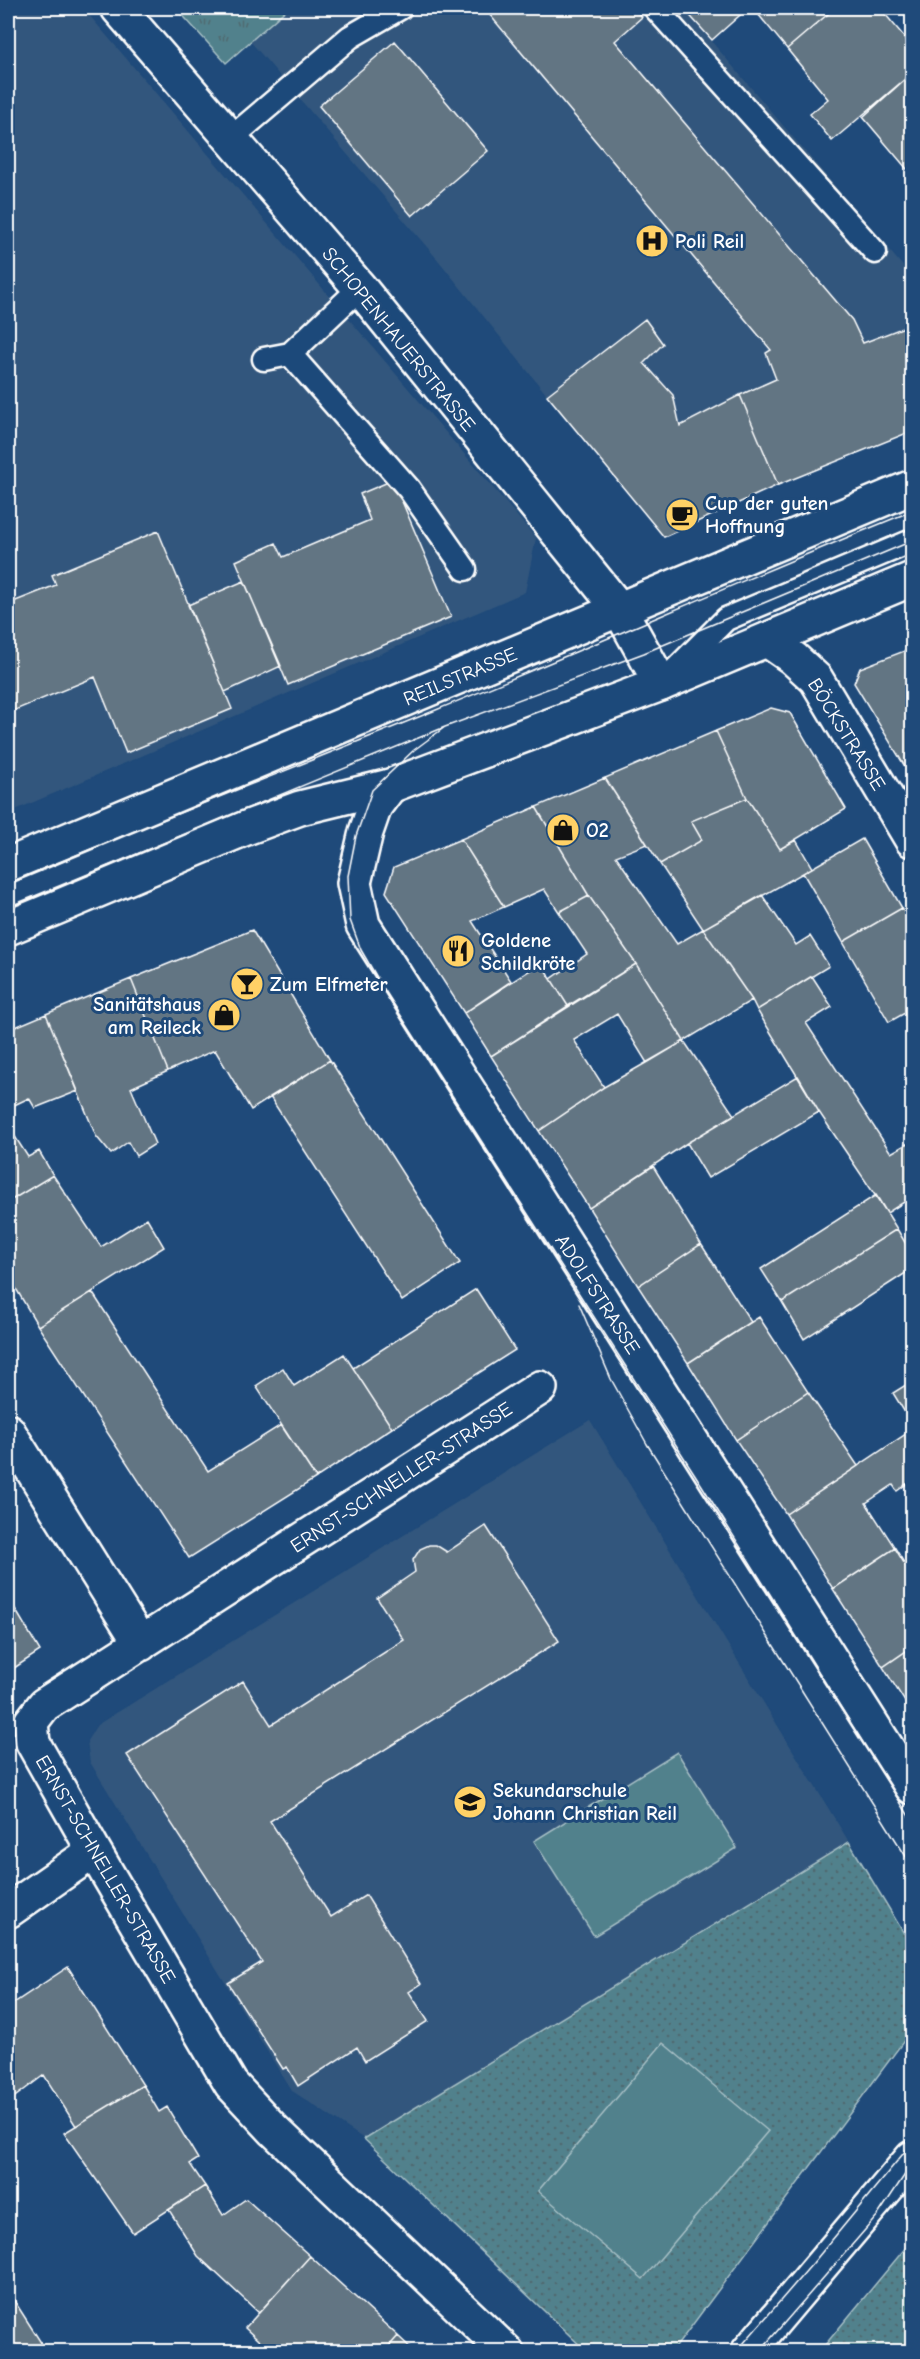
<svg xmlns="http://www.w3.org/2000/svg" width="920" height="2359" font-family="'Comic Neue',sans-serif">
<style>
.built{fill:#33577d}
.grass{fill:url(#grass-tufts);stroke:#a8c0c6;stroke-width:1.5}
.park{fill:url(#park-dots);stroke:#a8c0c6;stroke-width:1.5}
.pitch{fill:#51818c;stroke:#a8c0c6;stroke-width:1.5}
.building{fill:#627583;stroke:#fff;stroke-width:1.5}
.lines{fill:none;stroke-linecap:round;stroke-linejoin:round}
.service-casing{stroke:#fff;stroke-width:27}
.minor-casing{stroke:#fff;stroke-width:38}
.tertiary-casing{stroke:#fff;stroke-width:38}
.service{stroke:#1f4a7a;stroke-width:22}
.minor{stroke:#1f4a7a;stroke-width:33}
.tertiary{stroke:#1f4a7a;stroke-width:33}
.tram{stroke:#fff;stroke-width:1.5}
.labels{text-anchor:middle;stroke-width:6;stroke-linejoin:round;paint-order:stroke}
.poi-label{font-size:20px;font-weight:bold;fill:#fff;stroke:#1f4a7a;text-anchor:start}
.street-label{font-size:20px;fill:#fff;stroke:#1f4a7a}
</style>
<defs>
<pattern id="grass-tufts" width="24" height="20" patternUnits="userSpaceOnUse" patternTransform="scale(1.5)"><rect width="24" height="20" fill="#51818c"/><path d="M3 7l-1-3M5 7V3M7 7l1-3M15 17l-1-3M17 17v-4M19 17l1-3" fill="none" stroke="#4f696f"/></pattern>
<pattern id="park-dots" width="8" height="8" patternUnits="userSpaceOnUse" patternTransform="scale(1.5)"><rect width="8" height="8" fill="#51818c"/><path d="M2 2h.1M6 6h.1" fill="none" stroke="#4f696f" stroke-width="1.8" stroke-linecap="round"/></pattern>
</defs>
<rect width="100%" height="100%" fill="#1f4a7a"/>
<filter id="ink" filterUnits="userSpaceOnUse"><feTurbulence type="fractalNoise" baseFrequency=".0167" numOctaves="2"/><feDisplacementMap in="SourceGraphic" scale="12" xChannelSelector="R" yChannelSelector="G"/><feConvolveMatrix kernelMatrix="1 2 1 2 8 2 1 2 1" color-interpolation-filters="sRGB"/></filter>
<g filter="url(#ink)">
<!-- built -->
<path class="built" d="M 8,8 L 83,8 L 536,538 L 525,592 L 8,813 Z
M 288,8 L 683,8 L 912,277 L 912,430 L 778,485 L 740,395 L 680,426 L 673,395 L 644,363 L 663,344 L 645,320 L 547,395 L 439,261 L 250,41 Z
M 590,1420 L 849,1842 L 364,2139 L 291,2090 L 90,1762 L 87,1741 L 97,1725 Z"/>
<!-- grass -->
<path class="grass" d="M 176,8 L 288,8 L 226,63 Z"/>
<!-- park -->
<path class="park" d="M 849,1842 L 908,1940 L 912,1968 L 912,2009 L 906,2038 L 673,2351 L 586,2351 L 364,2139 Z
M 912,2240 L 912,2351 L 820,2351 Z"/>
<!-- pitch -->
<path class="pitch" d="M 677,1752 L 737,1848 L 594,1936 L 534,1841 Z
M 663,2043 L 768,2131 L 643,2279 L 538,2191 Z"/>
<!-- building -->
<path class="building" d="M 484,8 L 633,8 L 642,17 L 615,41 L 852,320 L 863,343 L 912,324 L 912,431 L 778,485 L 740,395 L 776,379 L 766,353 L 771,350 Z
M 683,8 L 748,8 L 712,40 Z
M 753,8 L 835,8 L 787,49 Z
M 835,8 L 880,8 L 912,46 L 912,73 L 832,141 L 810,114 L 828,99 L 787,49 Z
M 395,41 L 488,151 L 412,216 L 319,106 Z
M 912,73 L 912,175 L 863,117 Z
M 645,319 L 663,344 L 644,363 L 673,395 L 680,426 L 740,395 L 778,485 L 664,537 L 547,395 Z
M 393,480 L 451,617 L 288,685 L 236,561 L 276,543 L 283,557 L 370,520 L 360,494 Z
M 158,531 L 232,709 L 126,753 L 95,677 L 8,713 L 8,604 L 56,585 L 52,575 Z
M 244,581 L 281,666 L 225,692 L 188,605 Z
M 912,648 L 912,778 L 854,683 L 860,668 Z
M 771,708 L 790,713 L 846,809 L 780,849 L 747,798 L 716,731 Z
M 716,731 L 747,798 L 691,821 L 702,840 L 660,864 L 605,778 Z
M 605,778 L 647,844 L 616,856 L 677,944 L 703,929 L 752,1000 L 684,1041 L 636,964 L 589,896 L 536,807 Z
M 747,798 L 780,849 L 796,840 L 812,868 L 703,929 L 660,864 L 702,840 L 691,821 Z
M 536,807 L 589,896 L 559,912 L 544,889 L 504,907 L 461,839 Z
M 461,839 L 504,907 L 472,921 L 511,981 L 464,1013 L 386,892 L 394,867 Z
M 862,839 L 902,908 L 843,942 L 803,873 Z
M 762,895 L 796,945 L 810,936 L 829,966 L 757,1010 L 752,1000 L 703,929 Z
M 589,896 L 636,964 L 568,1006 L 551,979 L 587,954 L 559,912 Z
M 902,908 L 912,926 L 912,1009 L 889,1022 L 843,942 Z
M 252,930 L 330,1060 L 251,1110 L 215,1050 L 168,1071 L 131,979 Z
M 541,963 L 568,1006 L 491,1056 L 464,1013 Z
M 636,964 L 684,1041 L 647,1063 L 617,1014 L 574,1040 L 604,1087 L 539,1131 L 491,1056 Z
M 812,976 L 832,1007 L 806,1023 L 891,1153 L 912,1141 L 912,1197 L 887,1213 L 819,1112 L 757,1010 Z
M 131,979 L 168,1071 L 131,1088 L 155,1144 L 136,1156 L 128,1142 L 111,1154 L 96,1136 L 46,1014 Z
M 46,1014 L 78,1091 L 35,1108 L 29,1098 L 8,1108 L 8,1030 Z
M 684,1041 L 734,1115 L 687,1143 L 589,1208 L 539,1131 L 604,1087 Z
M 330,1060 L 460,1263 L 402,1301 L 270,1097 Z
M 798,1076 L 819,1112 L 708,1178 L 687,1143 Z
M 12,1132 L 28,1157 L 39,1151 L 53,1175 L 8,1202 L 8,1135 Z
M 653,1166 L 701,1244 L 638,1286 L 589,1208 Z
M 53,1175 L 101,1247 L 147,1218 L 164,1247 L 38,1326 L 8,1275 L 8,1202 Z
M 876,1195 L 897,1229 L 782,1302 L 761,1269 Z
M 897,1229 L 912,1254 L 912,1269 L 804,1339 L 782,1302 Z
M 701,1244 L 751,1322 L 688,1363 L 638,1286 Z
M 476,1289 L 515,1350 L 392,1428 L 353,1368 Z
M 92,1292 L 208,1471 L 281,1425 L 316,1478 L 189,1558 L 38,1326 Z
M 759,1317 L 808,1392 L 736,1440 L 688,1363 Z
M 344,1354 L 392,1428 L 316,1478 L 256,1386 L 283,1368 L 294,1386 Z
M 912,1381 L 912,1424 L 893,1393 Z
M 808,1392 L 858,1466 L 786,1514 L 736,1440 Z
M 912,1430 L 912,1480 L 897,1491 L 893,1485 L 866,1503 L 895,1548 L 833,1589 L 786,1514 Z
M 486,1526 L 559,1641 L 270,1821 L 331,1917 L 366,1895 L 421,1984 L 409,1992 L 428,2021 L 365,2061 L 357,2047 L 298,2086 L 287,2067 L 283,2069 L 228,1983 L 262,1962 L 127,1755 L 243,1681 L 271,1725 L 404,1640 L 377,1598 L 415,1572 L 413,1560 L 420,1549 L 429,1545 L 436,1545 L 447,1552 Z
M 895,1548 L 912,1576 L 912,1647 L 883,1667 L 833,1589 Z
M 8,1597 L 40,1651 L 8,1672 Z
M 912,1647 L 912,1713 L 883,1667 Z
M 68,1967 L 143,2085 L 76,2126 L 44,2075 L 8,2102 L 8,2007 Z
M 143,2085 L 159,2112 L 167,2107 L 198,2159 L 190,2164 L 205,2186 L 133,2233 L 64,2133 Z
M 205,2186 L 223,2215 L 246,2199 L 310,2256 L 259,2313 L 198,2256 L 169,2210 Z
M 310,2256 L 398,2336 L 384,2352 L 271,2352 L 245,2328 Z
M 8,2291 L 47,2352 L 8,2352 Z
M 398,2336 L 415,2352 L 384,2352 Z"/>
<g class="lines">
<defs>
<path id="service" d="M 655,8 L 875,252
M 230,139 L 350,37 L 400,8
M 290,354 L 409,489 L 465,569
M 264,359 L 290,354 L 360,288
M 671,674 L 726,619 L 912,541"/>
<path id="minor" d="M 118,8 L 360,288 L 620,610 L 661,684
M 767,640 L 793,658 L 816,679 L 912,840
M 390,786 L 375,806 L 366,832 L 354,883 L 363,925 L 912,1787
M 8,1431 L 141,1644
M 8,1911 L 94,1851
M 507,2352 L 274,2130 L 231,2084 L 94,1851 L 33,1743 L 31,1722 L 44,1705 L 540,1388"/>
<path id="tertiary" d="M 8,865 L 912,487
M 8,928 L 246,828 L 300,808 L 390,786 L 661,684 L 912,579
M 748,2352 L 912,2158"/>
</defs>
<!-- service casing -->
<use href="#service" class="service-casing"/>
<!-- minor casing -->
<use href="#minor" class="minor-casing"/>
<!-- tertiary casing -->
<use href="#tertiary" class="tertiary-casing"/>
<!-- service -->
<use href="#service" class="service"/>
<!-- minor -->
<use href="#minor" class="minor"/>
<!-- tertiary -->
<use href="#tertiary" class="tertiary"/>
<!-- tram -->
<path class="tram" d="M 445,727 L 414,750 L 372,790 L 356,836 L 348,876 L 350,920 L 361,950 L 382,986 L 701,1484 L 912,1821
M 8,883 C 150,824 293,768 436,710 C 596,645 753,575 912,511
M 8,907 L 445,727 L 644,653 L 912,541
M 579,1304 L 611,1379 L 647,1444 L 912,1866
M 736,2352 L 813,2263 L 912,2143
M 759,2352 L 878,2215 L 912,2164"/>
</g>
</g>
<!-- icons -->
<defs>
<symbol id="hospital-disc" viewBox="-11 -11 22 22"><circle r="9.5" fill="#ffd166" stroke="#1f4a7a"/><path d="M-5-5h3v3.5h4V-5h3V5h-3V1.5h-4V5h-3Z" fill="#111"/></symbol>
<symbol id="cafe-disc" viewBox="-11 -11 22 22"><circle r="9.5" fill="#ffd166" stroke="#1f4a7a"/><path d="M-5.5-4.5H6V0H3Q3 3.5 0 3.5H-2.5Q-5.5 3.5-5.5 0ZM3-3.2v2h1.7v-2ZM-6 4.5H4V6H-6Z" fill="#111"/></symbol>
<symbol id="shop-disc" viewBox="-11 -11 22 22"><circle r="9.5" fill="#ffd166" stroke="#1f4a7a"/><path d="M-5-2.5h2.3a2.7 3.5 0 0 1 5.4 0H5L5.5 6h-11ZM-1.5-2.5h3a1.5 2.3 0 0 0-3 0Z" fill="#111"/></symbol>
<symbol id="restaurant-disc" viewBox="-11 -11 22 22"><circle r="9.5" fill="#ffd166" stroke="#1f4a7a"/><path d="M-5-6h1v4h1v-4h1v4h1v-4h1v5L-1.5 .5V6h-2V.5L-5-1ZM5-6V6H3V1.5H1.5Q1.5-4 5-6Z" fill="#111"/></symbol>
<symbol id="bar-disc" viewBox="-11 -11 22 22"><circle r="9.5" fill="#ffd166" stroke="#1f4a7a"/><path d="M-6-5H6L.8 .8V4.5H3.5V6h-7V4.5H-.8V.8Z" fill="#111"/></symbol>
<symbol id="school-disc" viewBox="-11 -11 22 22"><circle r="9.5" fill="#ffd166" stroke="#1f4a7a"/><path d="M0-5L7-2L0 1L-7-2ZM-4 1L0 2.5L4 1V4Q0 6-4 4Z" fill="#111"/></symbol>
</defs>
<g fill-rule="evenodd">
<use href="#hospital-disc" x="633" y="222" width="38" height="38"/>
<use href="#cafe-disc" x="663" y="496" width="38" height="38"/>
<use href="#shop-disc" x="544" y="811" width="38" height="38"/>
<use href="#restaurant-disc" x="439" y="932" width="38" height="38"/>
<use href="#bar-disc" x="228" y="965" width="38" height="38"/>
<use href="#shop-disc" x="205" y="996" width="38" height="38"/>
<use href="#school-disc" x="451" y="1783" width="38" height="38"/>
</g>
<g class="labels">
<!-- poi labels -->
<g class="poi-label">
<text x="675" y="248">Poli Reil</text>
<text x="705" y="510">Cup der guten<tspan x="705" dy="23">Hoffnung</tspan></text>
<text x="586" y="837">O2</text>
<text x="481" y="947">Goldene<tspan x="481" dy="23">Schildkröte</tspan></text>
<text x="270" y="991">Zum Elfmeter</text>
<text x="201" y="1011" text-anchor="end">Sanitätshaus<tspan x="201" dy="23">am Reileck</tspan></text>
<text x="493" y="1797">Sekundarschule<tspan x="493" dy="23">Johann Christian Reil</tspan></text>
</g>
<!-- street labels -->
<g class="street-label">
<text transform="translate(399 339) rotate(51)" y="7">SCHOPENHAUERSTRASSE</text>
<text transform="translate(460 676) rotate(-23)" y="7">REILSTRASSE</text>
<text transform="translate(847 734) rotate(58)" y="7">BÖCKSTRASSE</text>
<text transform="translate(598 1294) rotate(57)" y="7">ADOLFSTRASSE</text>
<text transform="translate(401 1477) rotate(-33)" y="7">ERNST-SCHNELLER-STRASSE</text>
<text transform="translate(106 1869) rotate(60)" y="7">ERNST-SCHNELLER-STRASSE</text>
</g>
</g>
<!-- margin -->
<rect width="920" height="2359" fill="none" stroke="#1f4a7a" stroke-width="30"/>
<rect x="15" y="15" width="890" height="2329" fill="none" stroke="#fff" stroke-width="2" filter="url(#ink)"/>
</svg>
